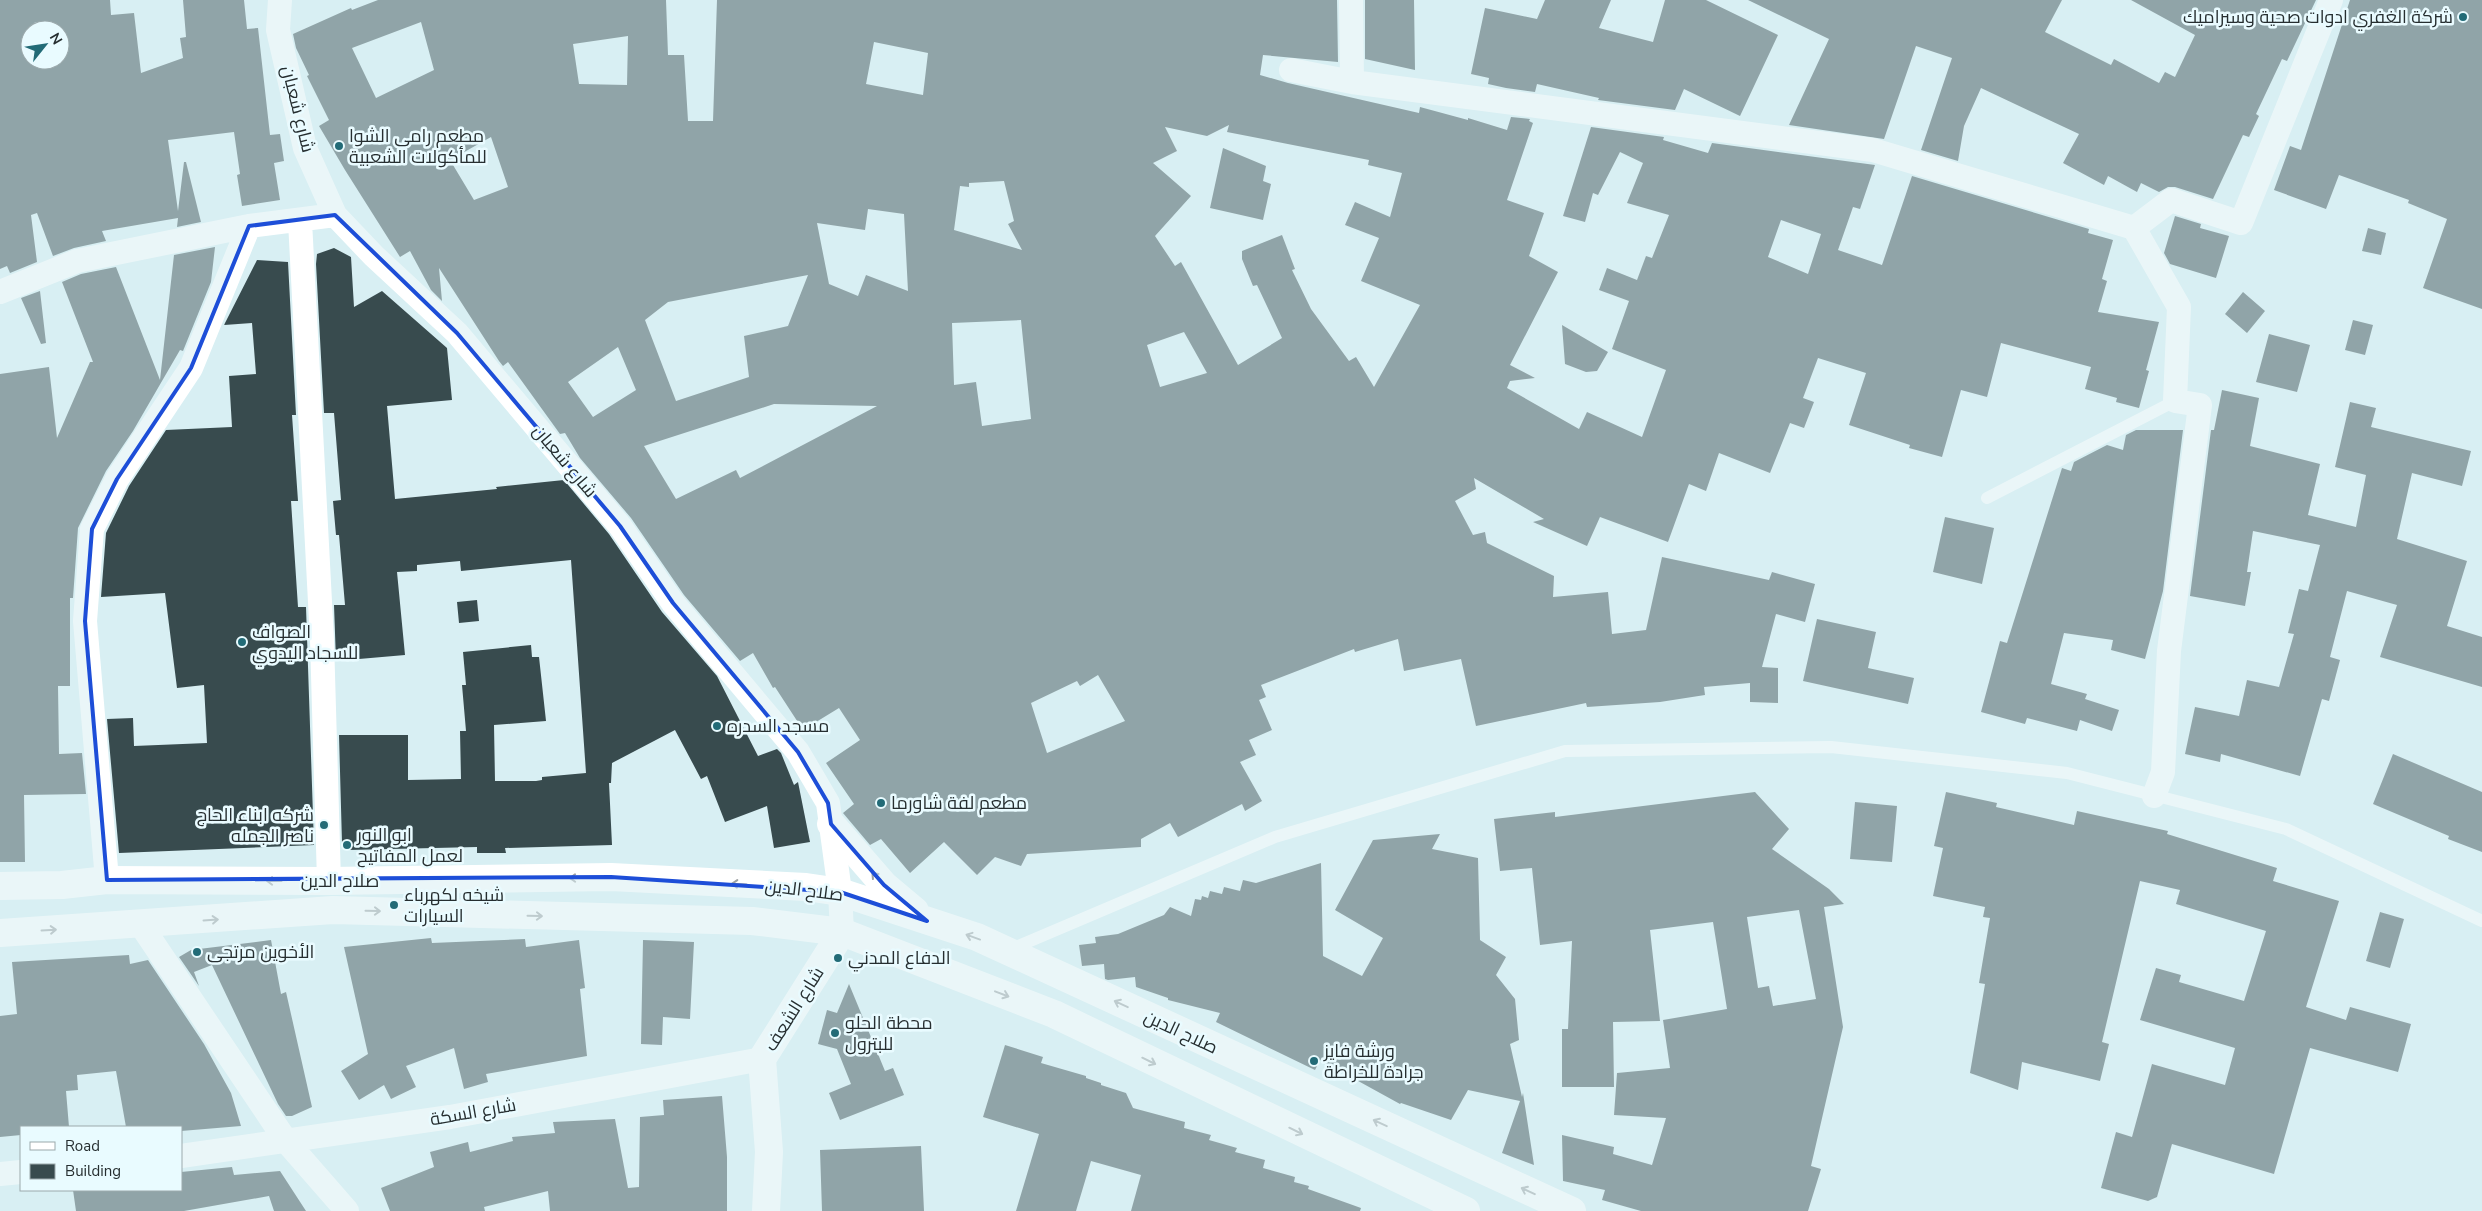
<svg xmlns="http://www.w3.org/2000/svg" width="2482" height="1211" font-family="'Nunito Sans',Cairo,sans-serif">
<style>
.building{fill:#384b4e;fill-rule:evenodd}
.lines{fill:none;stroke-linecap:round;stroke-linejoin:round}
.service{stroke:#fff;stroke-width:12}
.minor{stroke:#fff;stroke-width:24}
.tertiary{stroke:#fff;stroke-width:28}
.trunk{stroke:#fff;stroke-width:28}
.oneway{stroke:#9da1a2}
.marked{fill:none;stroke:#1d4ed8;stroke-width:4;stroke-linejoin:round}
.poi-dot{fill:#226b77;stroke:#e9fbff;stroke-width:2}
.labels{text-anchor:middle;stroke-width:5;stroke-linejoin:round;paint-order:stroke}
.poi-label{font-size:18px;fill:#262e30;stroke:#e9fbff;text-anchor:start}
.street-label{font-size:18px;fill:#262e30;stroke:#e9fbff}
</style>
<rect width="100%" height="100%" fill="#d8eff3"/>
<!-- building -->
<path class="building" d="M 0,0 L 110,0 L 111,15 L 134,13 L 141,73 L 183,58 L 180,38 L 186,37 L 183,0 L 244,0 L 247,29 L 258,28 L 270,135 L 280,134 L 284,161 L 274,163 L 280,200 L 242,206 L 237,175 L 240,174 L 234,132 L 168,140 L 178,211 L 184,162 L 186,162 L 201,222 L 177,227 L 178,218 L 102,231 L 106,241 L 74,248 L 53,256 L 37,213 L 31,215 L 37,262 L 10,273 L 7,266 L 0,269 ZM 30,30 L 60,30 L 60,60 L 30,60 Z
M 378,0 L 666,0 L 668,55 L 684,55 L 688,121 L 713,121 L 717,0 L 1337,0 L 1338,62 L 1263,55 L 1260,75 L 1288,83 L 1419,113 L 1420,107 L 1468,120 L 1468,118 L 1507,130 L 1511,117 L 1530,119 L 1529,121 L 1533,123 L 1507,200 L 1544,213 L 1529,256 L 1558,272 L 1510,365 L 1535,378 L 1510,381 L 1507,388 L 1579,429 L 1587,412 L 1642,437 L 1666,370 L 1612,349 L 1629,301 L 1599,290 L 1607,268 L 1637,280 L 1646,256 L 1652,258 L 1669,215 L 1627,203 L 1643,163 L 1620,152 L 1598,195 L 1593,193 L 1585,222 L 1563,216 L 1591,127 L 1664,137 L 1663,140 L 1708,153 L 1712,143 L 1875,165 L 1860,209 L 1853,207 L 1838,250 L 1882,265 L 1912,176 L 2089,229 L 2088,233 L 2113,240 L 2102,279 L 2107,281 L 2098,312 L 2159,322 L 2146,370 L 2149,371 L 2139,408 L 2116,402 L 2117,398 L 2085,389 L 2091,367 L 2001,343 L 1987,397 L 1961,390 L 1942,457 L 1909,448 L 1910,445 L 1849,425 L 1866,373 L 1818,358 L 1803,398 L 1814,402 L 1804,428 L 1790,423 L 1770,473 L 1719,453 L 1706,491 L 1689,484 L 1668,542 L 1600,517 L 1587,546 L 1533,522 L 1544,519 L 1474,478 L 1476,489 L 1455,501 L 1473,535 L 1485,532 L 1487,543 L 1554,576 L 1553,597 L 1608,592 L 1612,634 L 1646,630 L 1662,557 L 1769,580 L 1772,572 L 1815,584 L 1805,622 L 1776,614 L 1762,667 L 1778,668 L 1778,703 L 1750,702 L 1750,683 L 1704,687 L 1705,695 L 1660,702 L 1587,707 L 1586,703 L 1476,726 L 1461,659 L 1404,671 L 1398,639 L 1355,652 L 1354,649 L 1261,685 L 1266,697 L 1259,700 L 1272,730 L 1249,740 L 1256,755 L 1240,762 L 1262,801 L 1245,811 L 1242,804 L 1178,837 L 1170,823 L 1141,839 L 1141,847 L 1027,854 L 1021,866 L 995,857 L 977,875 L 944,842 L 910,873 L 881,839 L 870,845 L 843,813 L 854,804 L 826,763 L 860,740 L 839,708 L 803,730 L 775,687 L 773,688 L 753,653 L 740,661 L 684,595 L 631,518 L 580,458 L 565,433 L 560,434 L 508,362 L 503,366 L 499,361 L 439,268 L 442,301 L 431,290 L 410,251 L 400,257 L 345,170 L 319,126 L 329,120 L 307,76 L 309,75 L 296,48 L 293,34 L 351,8 L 352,10 ZM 421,22 L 434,70 L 376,98 L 352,48 ZM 628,36 L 627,85 L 579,84 L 573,44 ZM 874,42 L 928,53 L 923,95 L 866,84 ZM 1229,125 L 1227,132 L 1369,160 L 1368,165 L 1402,173 L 1390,217 L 1355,202 L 1345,225 L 1379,238 L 1361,281 L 1420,305 L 1374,387 L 1356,357 L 1349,361 L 1311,309 L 1292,270 L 1295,269 L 1282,235 L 1242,251 L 1242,259 L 1253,286 L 1257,285 L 1282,338 L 1238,365 L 1181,262 L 1175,266 L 1155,236 L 1191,196 L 1153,163 L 1177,151 L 1165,127 L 1207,136 ZM 491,137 L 508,187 L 474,200 L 450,160 ZM 1004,181 L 1014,221 L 1008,224 L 1022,250 L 954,230 L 960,186 L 969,187 L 969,183 ZM 868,209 L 904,214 L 908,291 L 866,275 L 858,296 L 829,284 L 817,223 L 865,230 ZM 1781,220 L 1821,234 L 1808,274 L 1768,257 ZM 808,275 L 788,326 L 744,336 L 749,377 L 676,401 L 645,320 L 668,302 ZM 1021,320 L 1031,419 L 982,426 L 976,382 L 954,385 L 952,323 ZM 1184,332 L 1207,373 L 1160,387 L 1147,345 ZM 618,347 L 636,390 L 593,417 L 568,382 ZM 774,404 L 877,406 L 740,478 L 736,470 L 676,499 L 644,446 ZM 1098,675 L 1125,721 L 1047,753 L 1031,703 L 1077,681 L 1080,686 Z
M 1365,0 L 1414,0 L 1415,70 L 1365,59 Z
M 1545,0 L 1611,0 L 1599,28 L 1653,42 L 1665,0 L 1706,0 L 1778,35 L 1740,116 L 1684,89 L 1675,110 L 1598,100 L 1599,98 L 1537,84 L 1535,92 L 1506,88 L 1488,84 L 1489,78 L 1471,74 L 1485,8 L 1537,19 Z
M 1748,0 L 2062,0 L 2045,32 L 2111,65 L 2114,59 L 2159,83 L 2165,72 L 2175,77 L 2195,35 L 2131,0 L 2316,0 L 2287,61 L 2282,59 L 2256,114 L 2259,116 L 2249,137 L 2243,135 L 2213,199 L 2175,187 L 2168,187 L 2159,192 L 2141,183 L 2137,192 L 2108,176 L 2104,185 L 2063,163 L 2079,134 L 1981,88 L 1964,126 L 1958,161 L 1921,150 L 1952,58 L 1916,46 L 1884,139 L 1789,125 L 1829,39 Z
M 2350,0 L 2482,0 L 2482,309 L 2423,288 L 2447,219 L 2408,203 L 2409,200 L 2339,175 L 2326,209 L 2274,190 L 2290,146 L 2301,150 Z
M 1223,148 L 1266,166 L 1263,181 L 1271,184 L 1263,220 L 1210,208 Z
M 2175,216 L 2201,224 L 2200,228 L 2229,236 L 2216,278 L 2170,264 L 2164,253 Z
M 2368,228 L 2386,233 L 2381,255 L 2362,251 Z
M 215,247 L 211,282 L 183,351 L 180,350 L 133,431 L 106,471 L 78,528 L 73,598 L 70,598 L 70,686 L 58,686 L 59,754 L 82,753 L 86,794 L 24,795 L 25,862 L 0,862 L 0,374 L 49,367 L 57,438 L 90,362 L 93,362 L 62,282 L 81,274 L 116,267 L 160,380 L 174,255 Z
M 334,248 L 351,257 L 354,307 L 382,291 L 447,348 L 452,400 L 387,406 L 395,499 L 497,489 L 496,487 L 564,480 L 609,534 L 662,612 L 717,676 L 758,756 L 777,749 L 781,753 L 794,785 L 798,782 L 810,842 L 774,848 L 767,806 L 725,822 L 707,776 L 701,779 L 675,730 L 612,763 L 611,783 L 609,783 L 612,845 L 505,848 L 506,853 L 477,853 L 477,847 L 348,850 L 344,843 L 342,843 L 339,735 L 408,735 L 408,780 L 461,779 L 460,731 L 466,731 L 462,685 L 466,685 L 463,652 L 531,645 L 532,657 L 539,657 L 546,721 L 494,725 L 495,781 L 536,781 L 542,780 L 542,777 L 586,773 L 571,560 L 461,571 L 460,561 L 417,565 L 417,571 L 397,572 L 405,655 L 336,661 L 334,605 L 345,605 L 339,535 L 336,535 L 333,501 L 341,500 L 334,413 L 324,413 L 316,264 L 317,254 Z
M 257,260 L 288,262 L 296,415 L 292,415 L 298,501 L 291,501 L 298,607 L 306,607 L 314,845 L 119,853 L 107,719 L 133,718 L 134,746 L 207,743 L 204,685 L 177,688 L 165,593 L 101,597 L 106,533 L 129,486 L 166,430 L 232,427 L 229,376 L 256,374 L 252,323 L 224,325 Z
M 40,291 L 46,343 L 41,344 L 21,298 Z
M 2243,292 L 2265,311 L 2247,333 L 2225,314 Z
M 2353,320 L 2373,325 L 2365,355 L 2345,350 Z
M 1562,325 L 1608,352 L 1597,371 L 1586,372 L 1565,364 Z
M 2269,334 L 2310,345 L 2297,392 L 2256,382 Z
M 2222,390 L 2259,398 L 2250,446 L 2320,464 L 2308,515 L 2356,527 L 2366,475 L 2335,467 L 2350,402 L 2376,408 L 2371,427 L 2471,451 L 2462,486 L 2412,473 L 2397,539 L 2467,561 L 2447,626 L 2482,637 L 2482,687 L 2380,657 L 2397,605 L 2347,591 L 2330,657 L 2340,660 L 2329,701 L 2322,699 L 2300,776 L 2221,754 L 2220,762 L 2185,754 L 2195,707 L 2239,716 L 2247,680 L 2279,687 L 2294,634 L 2288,633 L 2299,589 L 2308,591 L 2320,545 L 2253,531 L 2247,572 L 2251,572 L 2245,606 L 2190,596 L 2211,430 L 2214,430 Z
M 2136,430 L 2183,430 L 2163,591 L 2145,659 L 2111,650 L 2113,640 L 2064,633 L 2051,684 L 2087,694 L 2085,699 L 2119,710 L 2112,731 L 2080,720 L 2077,731 L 2027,718 L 2025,724 L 1981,712 L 2000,641 L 2007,643 L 2062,468 L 2071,471 L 2074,462 L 2107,445 L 2123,450 L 2126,435 Z
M 1945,517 L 1994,528 L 1982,584 L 1933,572 Z
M 477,600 L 479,621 L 459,623 L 457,602 Z
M 1817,619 L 1876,632 L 1868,668 L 1914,678 L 1908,704 L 1803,681 Z
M 2393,754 L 2482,792 L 2482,852 L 2448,839 L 2449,836 L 2373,804 Z
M 1755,792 L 1789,829 L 1772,849 L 1829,889 L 1844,904 L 1824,907 L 1843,1027 L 1811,1166 L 1821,1169 L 1808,1211 L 1641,1211 L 1602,1200 L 1605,1190 L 1563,1181 L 1562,1135 L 1614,1147 L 1613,1154 L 1652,1165 L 1666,1118 L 1614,1115 L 1617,1073 L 1670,1068 L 1663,1020 L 1727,1009 L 1713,922 L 1650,930 L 1660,1021 L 1613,1022 L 1614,1087 L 1562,1087 L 1562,1029 L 1568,1029 L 1572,941 L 1540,945 L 1532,868 L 1500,871 L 1494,819 L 1555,812 L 1555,817 ZM 1799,910 L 1816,999 L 1773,1006 L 1769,986 L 1758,988 L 1747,917 Z
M 1946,792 L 1997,803 L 1996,807 L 2074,825 L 2077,811 L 2168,831 L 2167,834 L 2277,868 L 2273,881 L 2339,901 L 2306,1007 L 2346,1020 L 2350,1007 L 2411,1024 L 2398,1072 L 2310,1048 L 2274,1174 L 2172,1144 L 2157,1197 L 2148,1201 L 2101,1188 L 2116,1132 L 2132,1137 L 2152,1064 L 2225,1085 L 2235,1048 L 2140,1020 L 2156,968 L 2181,975 L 2179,982 L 2244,1001 L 2266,931 L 2176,904 L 2180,890 L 2140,881 L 2102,1042 L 2109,1044 L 2100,1081 L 2022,1062 L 2018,1090 L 1970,1073 L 1985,984 L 1979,983 L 1990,918 L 1983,917 L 1985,907 L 1933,896 L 1943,848 L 1934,846 Z
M 1855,802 L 1897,806 L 1892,862 L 1850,859 Z
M 1440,834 L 1432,849 L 1478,858 L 1480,940 L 1506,957 L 1496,975 L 1515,999 L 1519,1040 L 1510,1044 L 1522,1097 L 1523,1093 L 1534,1165 L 1502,1153 L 1520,1101 L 1468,1090 L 1451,1120 L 1401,1103 L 1400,1104 L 1320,1060 L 1315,1070 L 1216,1022 L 1220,1013 L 1168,1000 L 1168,998 L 1136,987 L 1135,977 L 1108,980 L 1105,979 L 1104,964 L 1082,966 L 1079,945 L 1096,943 L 1095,937 L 1118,934 L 1164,915 L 1170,907 L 1191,916 L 1195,899 L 1201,900 L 1202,896 L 1208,898 L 1210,891 L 1222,894 L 1224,887 L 1240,891 L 1243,880 L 1256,883 L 1321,863 L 1323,956 L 1362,976 L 1383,938 L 1335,910 L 1373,840 Z
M 2380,912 L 2404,919 L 2390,968 L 2366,961 Z
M 431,938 L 432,943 L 525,939 L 526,947 L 579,940 L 585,988 L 580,989 L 587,1056 L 486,1074 L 488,1082 L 464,1089 L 454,1048 L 406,1066 L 416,1087 L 391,1099 L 384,1085 L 359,1100 L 341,1071 L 368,1054 L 344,947 Z
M 271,940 L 281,994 L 286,992 L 312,1107 L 292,1116 L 286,1116 L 278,1104 L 212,965 L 194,972 L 199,986 L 179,957 L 191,950 Z
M 643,940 L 694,942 L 690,1019 L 663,1017 L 662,1045 L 641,1044 Z
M 129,955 L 130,964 L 148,960 L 204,1044 L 231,1093 L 241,1126 L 181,1131 L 181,1127 L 126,1127 L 116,1071 L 77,1075 L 78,1090 L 66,1091 L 69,1127 L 21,1127 L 21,1135 L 0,1137 L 0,1016 L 17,1014 L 12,962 Z
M 849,984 L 885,1071 L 893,1068 L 904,1095 L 840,1120 L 829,1093 L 851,1084 L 837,1049 L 818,1044 L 827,1010 L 837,1013 Z
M 1005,1045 L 1043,1057 L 1041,1063 L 1086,1076 L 1086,1078 L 1101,1083 L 1101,1085 L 1126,1093 L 1133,1108 L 1185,1122 L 1184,1128 L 1211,1135 L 1209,1140 L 1237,1148 L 1235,1152 L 1265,1160 L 1263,1168 L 1295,1177 L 1294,1182 L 1309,1186 L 1308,1189 L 1361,1208 L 1360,1211 L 1131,1211 L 1141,1175 L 1091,1161 L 1076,1211 L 1016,1211 L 1039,1134 L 983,1117 Z
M 722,1096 L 727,1157 L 727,1211 L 550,1211 L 548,1191 L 484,1207 L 485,1211 L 390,1211 L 381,1188 L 434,1167 L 430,1152 L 468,1142 L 470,1152 L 513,1141 L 512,1137 L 555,1133 L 553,1122 L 615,1119 L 628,1188 L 639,1187 L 640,1117 L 664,1115 L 663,1100 Z
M 921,1146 L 924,1211 L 822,1211 L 820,1150 Z
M 232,1167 L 234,1175 L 280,1171 L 306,1211 L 274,1211 L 269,1196 L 184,1211 L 76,1211 L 73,1190 L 181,1190 L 181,1172 Z"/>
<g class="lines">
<!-- service -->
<path class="service" d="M 1987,498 L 2175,401
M 1009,950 L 1275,837 L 1565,751 L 1831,747 L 2067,773 L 2286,829 L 2482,921"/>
<!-- minor -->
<path class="minor" d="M 280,0 L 278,30 L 305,148 L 335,215 L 374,256 L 457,333 L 620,526 L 673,603 L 798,752 L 828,803 L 840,892 L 842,932
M 1351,0 L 1352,82
M 1291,70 L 1352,82 L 1873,150 L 2134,228 L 2179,307 L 2175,401 L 2200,405 L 2169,651 L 2163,772 L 2154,796
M 300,221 L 322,640 L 329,881
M 2134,228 L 2171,200 L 2241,223 L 2331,0
M 0,292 L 77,261 L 249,226 L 335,215
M 107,880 L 85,621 L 92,529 L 117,479 L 191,368 L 249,226
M 141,925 L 286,1141 L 347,1211
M 181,1156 L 450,1117 L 762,1059
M 0,1174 L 21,1172"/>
<!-- tertiary -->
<path class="tertiary" d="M 766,1211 L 769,1152 L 762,1059 L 842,932"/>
<!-- trunk -->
<path class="trunk" d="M 831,824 L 884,885 L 915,911
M 0,886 L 62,885 L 107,880 L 329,881 L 611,877 L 806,887 L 840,892 L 977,937 L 1572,1211
M 0,933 L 333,910 L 752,921 L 842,932 L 1054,1014 L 1466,1211"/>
</g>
<!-- one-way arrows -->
<defs><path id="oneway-shaft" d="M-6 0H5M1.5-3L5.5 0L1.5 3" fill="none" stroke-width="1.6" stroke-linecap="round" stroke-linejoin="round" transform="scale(1.25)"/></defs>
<g class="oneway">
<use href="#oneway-shaft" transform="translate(577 878) rotate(179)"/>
<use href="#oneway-shaft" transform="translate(877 878) rotate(-132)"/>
<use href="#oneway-shaft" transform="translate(274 881) rotate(-180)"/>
<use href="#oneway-shaft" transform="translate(739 884) rotate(-177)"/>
<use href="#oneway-shaft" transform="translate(373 911) rotate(1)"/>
<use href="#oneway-shaft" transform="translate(535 916) rotate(1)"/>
<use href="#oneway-shaft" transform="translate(211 920) rotate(-4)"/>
<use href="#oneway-shaft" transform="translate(49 930) rotate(-3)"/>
<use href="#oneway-shaft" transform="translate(973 937) rotate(-160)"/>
<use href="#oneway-shaft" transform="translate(1002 994) rotate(21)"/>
<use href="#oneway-shaft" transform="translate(1121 1004) rotate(-155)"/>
<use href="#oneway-shaft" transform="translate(1149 1061) rotate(26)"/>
<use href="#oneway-shaft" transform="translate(1380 1123) rotate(-155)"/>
<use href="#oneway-shaft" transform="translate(1296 1131) rotate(26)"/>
<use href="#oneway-shaft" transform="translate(1528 1191) rotate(-155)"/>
</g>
<!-- marked area -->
<path d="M0 0H2482V1211H0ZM 335,215 L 457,333 L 620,526 L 673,603 L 798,752 L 828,803 L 831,824 L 884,885 L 927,921 L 840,892 L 611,877 L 107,880 L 85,621 L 92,529 L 117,479 L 191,368 L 249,226 Z" fill="#d8eff3" fill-opacity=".55" fill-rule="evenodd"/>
<path class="marked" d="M 335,215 L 457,333 L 620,526 L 673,603 L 798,752 L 828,803 L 831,824 L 884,885 L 927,921 L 840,892 L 611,877 L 107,880 L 85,621 L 92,529 L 117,479 L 191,368 L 249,226 Z"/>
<!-- markers -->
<g class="poi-dot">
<circle cx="2463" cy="17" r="5"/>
<circle cx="339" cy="146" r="5"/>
<circle cx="242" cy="642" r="5"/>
<circle cx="717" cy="726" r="5"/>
<circle cx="881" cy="803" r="5"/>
<circle cx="324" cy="825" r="5"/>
<circle cx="347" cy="845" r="5"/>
<circle cx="394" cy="905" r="5"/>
<circle cx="197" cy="952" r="5"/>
<circle cx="838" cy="958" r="5"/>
<circle cx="835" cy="1033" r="5"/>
<circle cx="1314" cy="1061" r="5"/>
</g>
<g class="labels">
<!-- poi labels -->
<g class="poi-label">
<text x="2453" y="23" text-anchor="end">شركة الغفري ادوات صحية وسيراميك</text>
<text x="349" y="142">مطعم رامي الشوا<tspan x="349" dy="21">للمأكولات الشعبية</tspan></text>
<text x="252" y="638">الصواف<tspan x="252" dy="21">للسجاد اليدوي</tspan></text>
<text x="727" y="732">مسجد السدره</text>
<text x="891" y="809">مطعم لفة شاورما</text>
<text x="314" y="821" text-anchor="end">شركه ابناء الحاج<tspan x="314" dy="21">ناصر الجمله</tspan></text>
<text x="357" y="841">ابو النور<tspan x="357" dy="21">لعمل المفاتيح</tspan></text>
<text x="404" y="901">شيخه لكهرباء<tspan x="404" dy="21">السيارات</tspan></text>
<text x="207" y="958">الأخوين مرتجى</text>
<text x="848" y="964">الدفاع المدني</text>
<text x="845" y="1029">محطة الحلو<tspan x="845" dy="21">للبترول</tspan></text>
<text x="1324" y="1057">ورشة فايز<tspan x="1324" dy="21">جرادة للخراطة</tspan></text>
</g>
<!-- street labels -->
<g class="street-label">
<text transform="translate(298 109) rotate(76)" y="6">شارع شعبان</text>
<text transform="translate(565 461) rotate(50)" y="6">شارع شعبان</text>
<text x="340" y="887">صلاح الدين</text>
<text transform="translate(804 890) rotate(7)" y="6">صلاح الدين</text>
<text transform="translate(794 1009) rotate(-58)" y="6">شارع الشعف</text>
<text transform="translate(1181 1032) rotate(25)" y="6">صلاح الدين</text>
<text transform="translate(473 1112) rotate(-10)" y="6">شارع السكة</text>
</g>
</g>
<!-- legend -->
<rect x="20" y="1126" width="162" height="65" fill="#e9fbff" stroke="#9ba9ac"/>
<rect x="30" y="1142" width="25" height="8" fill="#ffffff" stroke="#9ba9ac"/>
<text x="65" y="1151" font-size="15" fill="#262e30">Road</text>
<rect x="30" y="1164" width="25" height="15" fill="#384b4e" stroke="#9ba9ac"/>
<text x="65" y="1176" font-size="15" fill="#262e30">Building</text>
<!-- north arrow -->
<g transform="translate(45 45) rotate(60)"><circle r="24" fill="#e9fbff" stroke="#9ba9ac"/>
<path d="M0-4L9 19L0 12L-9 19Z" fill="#226b77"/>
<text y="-8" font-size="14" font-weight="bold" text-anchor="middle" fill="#262e30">N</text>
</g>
</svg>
